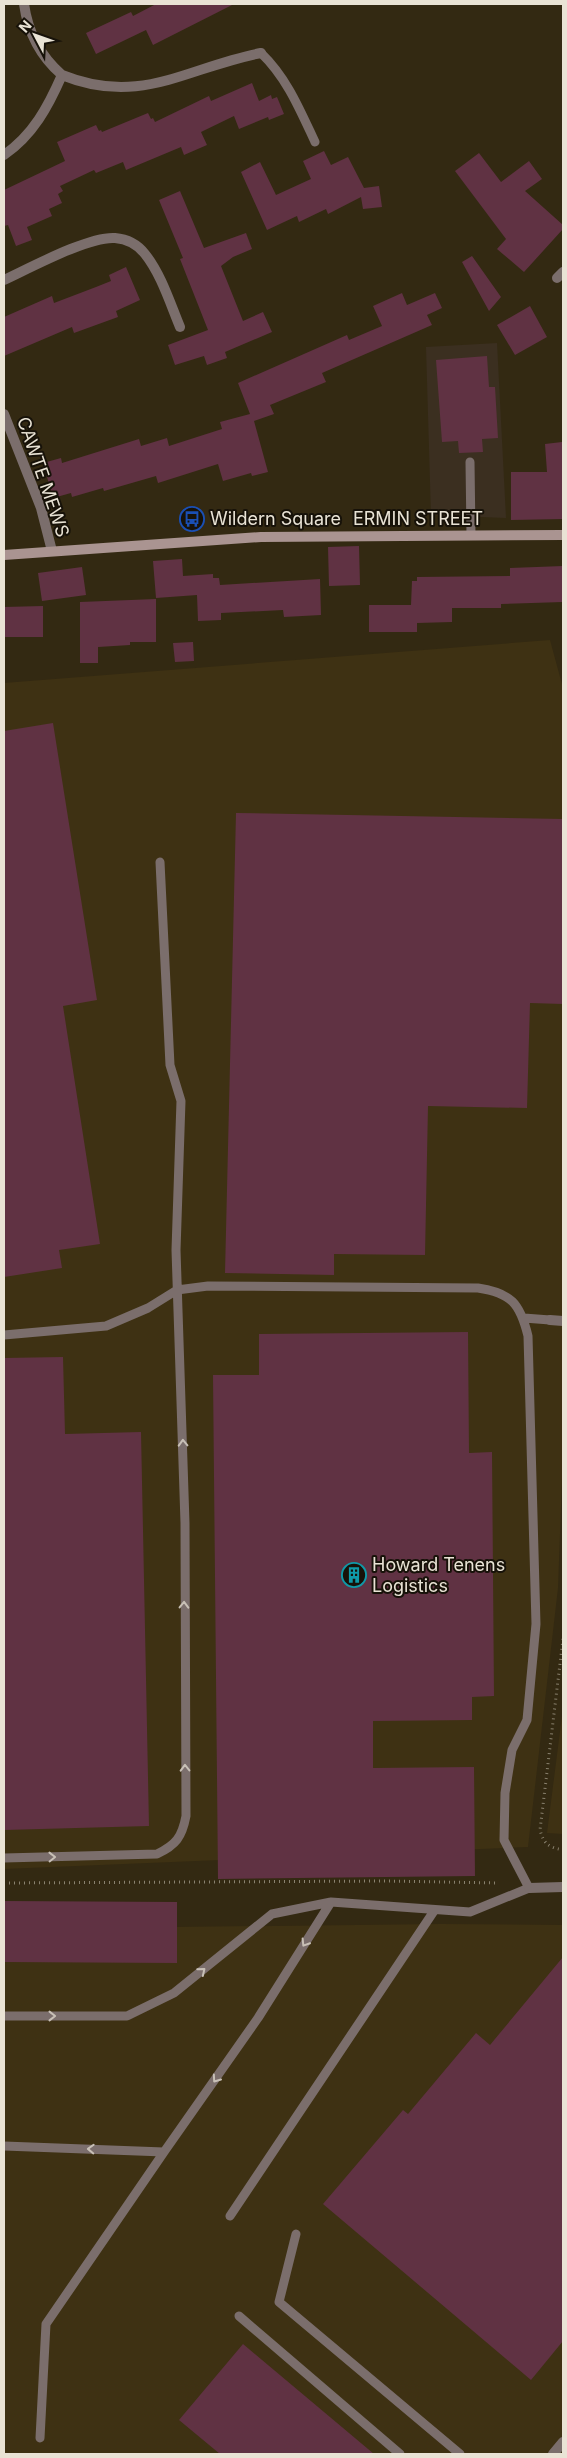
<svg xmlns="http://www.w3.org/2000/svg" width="567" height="2458" font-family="Inter,sans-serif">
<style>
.commercial{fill:#3b2f20}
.built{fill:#3e3113}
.building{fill:#603243}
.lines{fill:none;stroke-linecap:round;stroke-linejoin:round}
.path{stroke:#89816e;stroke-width:3;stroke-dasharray:1 4;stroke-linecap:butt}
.lane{stroke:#7b6e6c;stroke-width:9}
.street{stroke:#7b6e6c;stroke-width:10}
.secondary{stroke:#aa9491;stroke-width:10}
.oneway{stroke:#c8c0b6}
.labels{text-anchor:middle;stroke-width:4;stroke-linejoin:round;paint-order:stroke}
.street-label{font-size:18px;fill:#e9e3d5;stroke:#171209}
.poi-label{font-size:18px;fill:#e9e3d5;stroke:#171209;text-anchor:start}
</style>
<rect width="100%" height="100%" fill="#332912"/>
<!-- commercial -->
<path class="commercial" d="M 497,343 L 506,518 L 431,515 L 426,347 Z"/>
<!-- built -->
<path class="built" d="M 550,640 L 563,688 L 563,1452 L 558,1588 L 528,1847 L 4,1869 L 4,683 Z
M 563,1708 L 563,1834 L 547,1833 Z
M 441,1924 L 563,1925 L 563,2454 L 4,2454 L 4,1929 Z"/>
<!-- building -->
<path class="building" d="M 156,4 L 234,4 L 153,45 L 146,30 L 96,54 L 86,33 L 131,12 L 133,16 Z
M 252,83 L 259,101 L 271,95 L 272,99 L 277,97 L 284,114 L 269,120 L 268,117 L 239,129 L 234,116 L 201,132 L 207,145 L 184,155 L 181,147 L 126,170 L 123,162 L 96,173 L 94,170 L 60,186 L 63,191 L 58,194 L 62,203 L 49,209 L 52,216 L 27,227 L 32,240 L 16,246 L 8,225 L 4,226 L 4,190 L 65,161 L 57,142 L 96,125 L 99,131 L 101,130 L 102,132 L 148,113 L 151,119 L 153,118 L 155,122 L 209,96 L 211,101 Z
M 324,151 L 331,165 L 348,157 L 364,188 L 379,186 L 382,207 L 363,209 L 361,197 L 328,214 L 326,209 L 299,222 L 297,216 L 267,230 L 241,172 L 260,162 L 276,195 L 311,179 L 303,161 Z
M 479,153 L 501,182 L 529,161 L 542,179 L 525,191 L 563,225 L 563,229 L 524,272 L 497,249 L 506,239 L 455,171 Z
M 180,191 L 204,248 L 246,233 L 252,249 L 233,257 L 221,266 L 243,321 L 263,312 L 272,332 L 225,352 L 227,358 L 207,365 L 204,356 L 175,365 L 168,345 L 208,330 L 180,259 L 183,258 L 159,200 Z
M 472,256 L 501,297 L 489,311 L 462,262 Z
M 126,267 L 140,300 L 116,311 L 118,317 L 74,333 L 72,327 L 4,356 L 4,317 L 52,296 L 54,303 L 96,287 L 111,281 L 109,275 Z
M 402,293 L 407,305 L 435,293 L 442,308 L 427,315 L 432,325 L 322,373 L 326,382 L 270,405 L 274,414 L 254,421 L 268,472 L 252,476 L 251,473 L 223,481 L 218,464 L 158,483 L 156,476 L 104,491 L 103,488 L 72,497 L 71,493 L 53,498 L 43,463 L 61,458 L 62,463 L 139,439 L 141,446 L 167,438 L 169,446 L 222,429 L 220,422 L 250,414 L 238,383 L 347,335 L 349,340 L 382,326 L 373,306 Z
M 530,306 L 547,337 L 515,355 L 497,325 Z
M 487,356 L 489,387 L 495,387 L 498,438 L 482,439 L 483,452 L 459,453 L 458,441 L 442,442 L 436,360 Z
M 562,442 L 563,519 L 511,520 L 511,472 L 547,472 L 545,444 Z
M 359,546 L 360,585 L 329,586 L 328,547 Z
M 182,559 L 183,576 L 213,574 L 213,578 L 219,578 L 220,585 L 320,579 L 321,615 L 284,617 L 283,610 L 221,613 L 221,620 L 198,621 L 197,595 L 156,598 L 153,561 Z
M 563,566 L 563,602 L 501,604 L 501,608 L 452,608 L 452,622 L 417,623 L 417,632 L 369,632 L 369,605 L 411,605 L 412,581 L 417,581 L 417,577 L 510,576 L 510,568 Z
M 82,567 L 86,595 L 42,601 L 38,573 Z
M 156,599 L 156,642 L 130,642 L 130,645 L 98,647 L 98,663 L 80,663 L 80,602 Z
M 43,606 L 43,637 L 4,637 L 4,607 Z
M 193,642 L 194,661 L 175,662 L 173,643 Z
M 53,723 L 97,1000 L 63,1006 L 100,1244 L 59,1250 L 62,1268 L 4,1277 L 4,731 Z
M 236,813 L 563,819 L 563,1004 L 530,1003 L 527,1108 L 428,1106 L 425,1255 L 334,1254 L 334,1275 L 225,1273 Z
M 468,1332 L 469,1453 L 492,1452 L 494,1696 L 472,1697 L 472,1720 L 373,1721 L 373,1768 L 474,1767 L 475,1876 L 218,1879 L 213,1375 L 259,1375 L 259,1334 Z
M 63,1357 L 65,1434 L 141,1432 L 149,1826 L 4,1830 L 4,1358 Z
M 4,1901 L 177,1902 L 177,1963 L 4,1962 Z
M 563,1957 L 563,2341 L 531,2380 L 323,2204 L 403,2110 L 408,2114 L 476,2033 L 490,2045 Z
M 243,2344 L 374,2454 L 220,2454 L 179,2420 Z"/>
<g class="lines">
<!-- path -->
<path class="path" d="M 563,1639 L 540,1830 C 544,1844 548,1847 563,1850
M 4,1883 L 386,1881 L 498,1883"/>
<!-- lane -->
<path class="lane" d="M 261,53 C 287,78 300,110 315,142
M 470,462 L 471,535
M 524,1318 L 550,1320
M 4,1335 L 106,1326 L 148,1308 L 177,1290 L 208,1286 L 478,1288 C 511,1293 520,1303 528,1336 L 536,1624 L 527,1720 L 512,1750 L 505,1793 L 504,1840 L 529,1888 L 470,1912 L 331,1902 L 272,1914 L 174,1993 L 127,2016 L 4,2016
M 4,1858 L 157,1854 C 176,1845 182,1837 186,1816 L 185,1523 L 176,1250 L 181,1101 L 170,1065 L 160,862
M 4,2146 L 164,2152 L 258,2018 L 331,1902
M 230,2216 L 434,1911
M 296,2234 L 279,2302 L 460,2454
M 239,2316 L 400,2454
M 40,2438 L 46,2324 L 164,2152"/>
<!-- street -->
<path class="street" d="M 62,75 C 141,107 187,67 261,53
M 4,155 C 33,135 48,107 62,75 C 40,56 28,33 24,4
M 557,278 L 563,272
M 4,280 C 30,268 89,236 115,238 C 127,239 138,245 145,254 C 161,274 170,303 180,327
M 4,414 L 41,508 L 52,551
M 550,1320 L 563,1321
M 529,1888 L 563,1887
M 553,2454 L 563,2442"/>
<!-- secondary -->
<path class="secondary" d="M 4,555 L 261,537 L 563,535"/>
</g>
<!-- one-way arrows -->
<defs><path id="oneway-chevron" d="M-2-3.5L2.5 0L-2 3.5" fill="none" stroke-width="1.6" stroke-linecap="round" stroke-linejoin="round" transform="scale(1.25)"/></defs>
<g class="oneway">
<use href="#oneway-chevron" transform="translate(183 1443) rotate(-92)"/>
<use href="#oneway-chevron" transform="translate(184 1605) rotate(-89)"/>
<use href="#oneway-chevron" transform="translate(185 1768) rotate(-91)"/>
<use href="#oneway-chevron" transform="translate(52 1857) rotate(-1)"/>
<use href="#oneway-chevron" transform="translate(305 1943) rotate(122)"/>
<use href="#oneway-chevron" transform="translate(202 1971) rotate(-39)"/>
<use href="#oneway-chevron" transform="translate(52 2016)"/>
<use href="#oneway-chevron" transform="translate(216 2079) rotate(125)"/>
<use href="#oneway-chevron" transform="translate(91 2149) rotate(-178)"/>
</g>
<!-- icons -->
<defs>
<symbol id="bus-ring" viewBox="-11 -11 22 22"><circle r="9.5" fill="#171209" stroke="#1a4fb4" stroke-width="1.5"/><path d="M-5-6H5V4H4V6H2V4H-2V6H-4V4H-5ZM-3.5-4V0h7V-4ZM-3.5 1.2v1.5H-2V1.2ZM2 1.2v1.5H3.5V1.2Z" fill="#1a4fb4"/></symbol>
<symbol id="building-ring" viewBox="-11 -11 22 22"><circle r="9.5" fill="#171209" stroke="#0f9aa8" stroke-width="1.5"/><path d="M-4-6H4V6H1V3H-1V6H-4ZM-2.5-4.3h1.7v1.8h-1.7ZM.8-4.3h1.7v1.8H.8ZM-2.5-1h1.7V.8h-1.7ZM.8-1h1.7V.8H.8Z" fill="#0f9aa8"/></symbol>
</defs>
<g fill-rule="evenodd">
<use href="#bus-ring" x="178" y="505" width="28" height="28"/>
<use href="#building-ring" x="340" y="1561" width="28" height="28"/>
</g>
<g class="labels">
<!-- street labels -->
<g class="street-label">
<text transform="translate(43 477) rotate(71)" y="6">CAWTE MEWS</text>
<text x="418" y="525">ERMIN STREET</text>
</g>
<!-- poi labels -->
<g class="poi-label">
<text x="210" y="525">Wildern Square</text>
<text x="372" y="1571">Howard Tenens<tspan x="372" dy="21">Logistics</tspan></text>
</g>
</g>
<!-- border -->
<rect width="567" height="2458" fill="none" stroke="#e9e3d5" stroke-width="10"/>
<!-- north arrow -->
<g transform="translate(35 35) rotate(311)" stroke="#171209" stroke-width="4" paint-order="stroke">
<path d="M0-4L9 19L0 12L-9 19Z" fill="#e9e3d5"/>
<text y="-8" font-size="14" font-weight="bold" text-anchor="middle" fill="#e9e3d5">N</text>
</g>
</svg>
